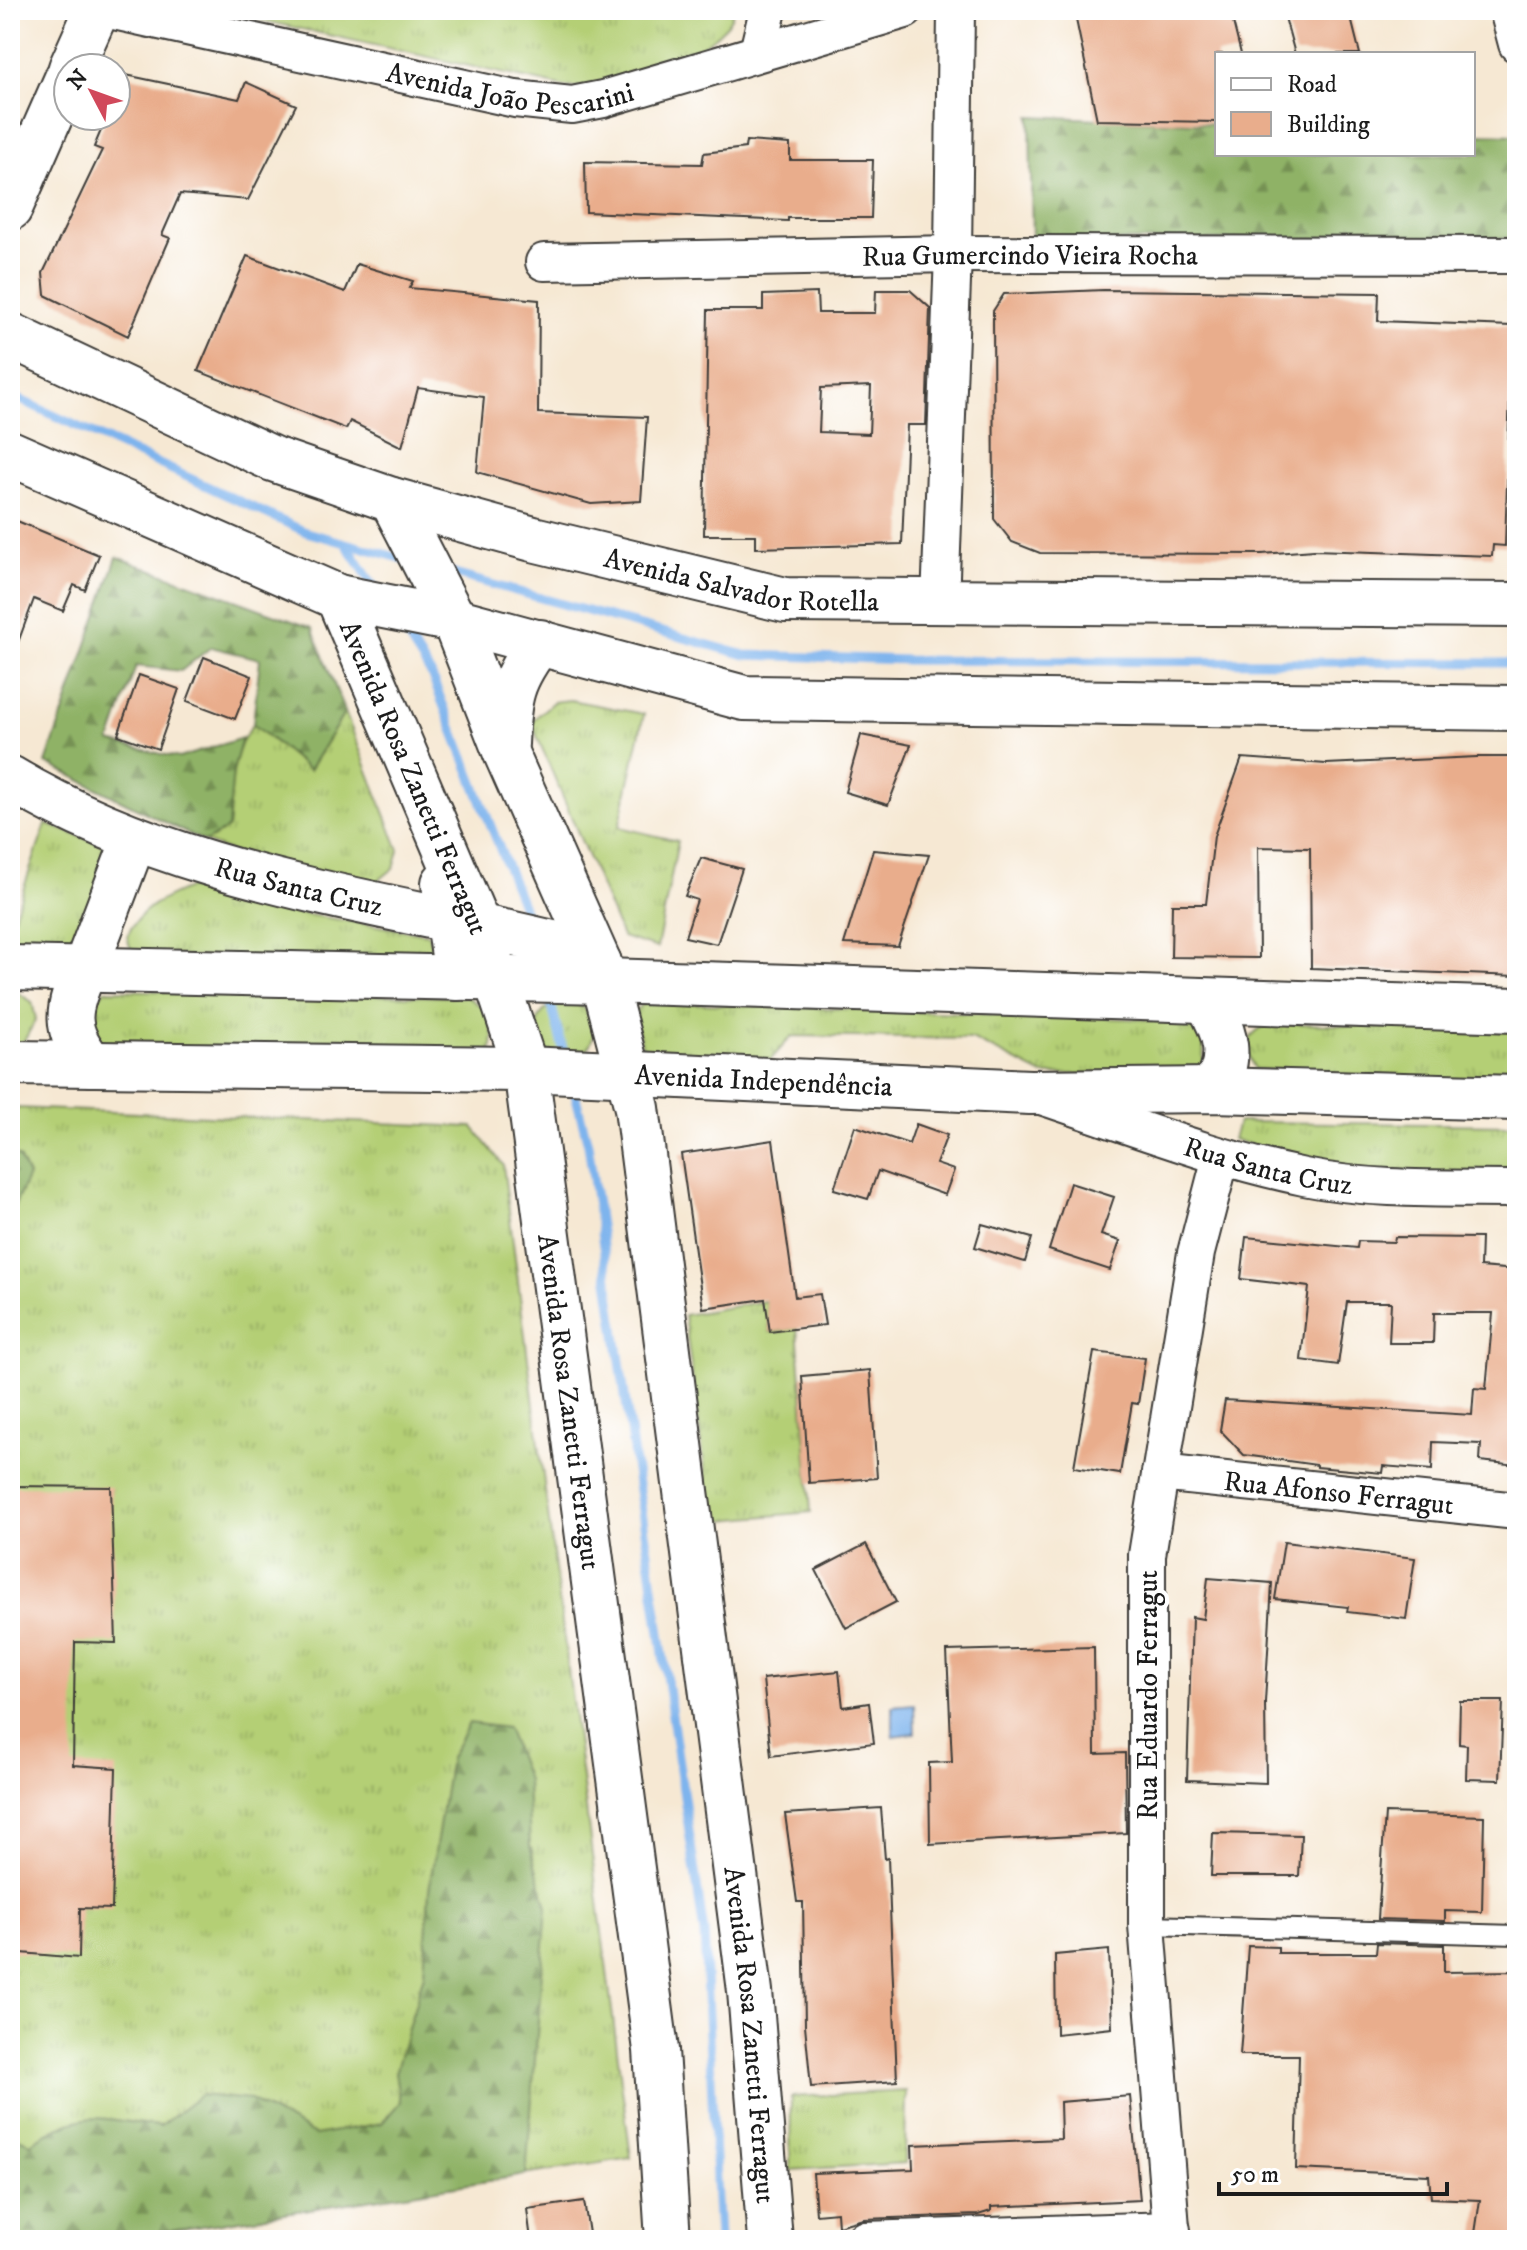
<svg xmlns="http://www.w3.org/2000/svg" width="1527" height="2250" font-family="'IM FELL DW Pica',serif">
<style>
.grass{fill:url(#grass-tufts);stroke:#687648;stroke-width:2}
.forest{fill:url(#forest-firs);stroke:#566741;stroke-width:2}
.water{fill:#7eb4ed;stroke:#4d6884;stroke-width:2}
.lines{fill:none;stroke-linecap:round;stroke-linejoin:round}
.stream{stroke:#7eb4ed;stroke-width:9}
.building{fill:#e9ad8c;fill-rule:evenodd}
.service-casing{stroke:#3d3b37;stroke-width:22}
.minor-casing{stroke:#3d3b37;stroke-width:40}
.tertiary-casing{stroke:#3d3b37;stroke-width:48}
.secondary-casing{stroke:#3d3b37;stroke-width:48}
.primary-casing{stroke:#3d3b37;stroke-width:48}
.service{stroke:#fff;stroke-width:18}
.minor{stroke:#fff;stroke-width:36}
.tertiary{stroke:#fff;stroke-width:44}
.secondary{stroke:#fff;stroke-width:44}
.primary{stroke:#fff;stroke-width:44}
.labels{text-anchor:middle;stroke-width:8;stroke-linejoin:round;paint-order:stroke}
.street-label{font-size:28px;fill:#1c1c1c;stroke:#fff}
</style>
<defs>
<pattern id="grass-tufts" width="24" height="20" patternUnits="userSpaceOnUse" patternTransform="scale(2)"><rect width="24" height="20" fill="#b4cf75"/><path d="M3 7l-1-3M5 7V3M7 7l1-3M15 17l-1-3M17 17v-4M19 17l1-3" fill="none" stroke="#9ab165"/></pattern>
<pattern id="forest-firs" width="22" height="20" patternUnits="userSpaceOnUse" patternTransform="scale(2)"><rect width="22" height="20" fill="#8fb266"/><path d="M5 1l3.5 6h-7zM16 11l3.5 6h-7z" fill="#749053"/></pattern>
</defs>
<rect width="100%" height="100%" fill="#fff"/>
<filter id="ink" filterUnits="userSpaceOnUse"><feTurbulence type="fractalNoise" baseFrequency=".0125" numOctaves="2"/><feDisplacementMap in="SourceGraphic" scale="16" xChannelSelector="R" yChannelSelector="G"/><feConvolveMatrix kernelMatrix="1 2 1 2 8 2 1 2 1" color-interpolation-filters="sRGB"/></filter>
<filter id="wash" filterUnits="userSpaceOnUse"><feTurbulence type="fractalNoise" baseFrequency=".006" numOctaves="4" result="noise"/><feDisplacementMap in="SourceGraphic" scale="32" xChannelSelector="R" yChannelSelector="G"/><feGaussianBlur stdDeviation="1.8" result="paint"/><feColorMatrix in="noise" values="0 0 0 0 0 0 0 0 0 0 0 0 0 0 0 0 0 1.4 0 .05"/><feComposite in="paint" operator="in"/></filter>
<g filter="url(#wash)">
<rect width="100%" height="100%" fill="#f6e8d3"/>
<!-- grass -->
<path class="grass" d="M 215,10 L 734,10 C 720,56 628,75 585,87 L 565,87 Z
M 570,700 L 644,714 L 619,827 L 678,841 L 657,948 L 622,937 L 531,722 L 553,702 Z
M 345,712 L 399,850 L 394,868 L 378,881 L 277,869 L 205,842 L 228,828 C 231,792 230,753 253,724 L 309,770 Z
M 46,824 L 109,847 C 100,881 97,946 54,950 C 40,952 24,948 10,946 L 10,928 Z
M 188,888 L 224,891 L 291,912 L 428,934 L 435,959 L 139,956 L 130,947 L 127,936 C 141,907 160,900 188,888 Z
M 10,988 L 32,1002 L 36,1019 L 24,1041 L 10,1046 Z
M 106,990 L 468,997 L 487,1011 L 493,1036 L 491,1054 L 104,1052 L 86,1006 Z
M 565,1001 C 593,1005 602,1030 585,1052 L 545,1052 C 527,1030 538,1006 565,1001 Z
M 645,1002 L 1187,1021 L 1204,1030 L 1203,1070 L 1043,1075 L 972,1039 L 792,1036 L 764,1067 L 647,1064 L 633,1012 Z
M 1273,1023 L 1517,1031 L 1517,1085 L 1255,1069 C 1242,1047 1248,1030 1273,1023 Z
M 17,1108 L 473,1127 L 503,1165 L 631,2158 L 113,2240 L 10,2240 L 10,1128 Z
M 1238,1122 L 1517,1125 L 1517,1176 L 1325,1169 L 1233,1139 Z
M 766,1301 L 770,1332 L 797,1328 L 811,1512 L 712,1521 L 684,1315 Z
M 906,2091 L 905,2163 L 790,2170 L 791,2097 Z"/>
<!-- forest -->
<path class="forest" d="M 1030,116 L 1217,124 L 1217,154 L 1473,154 L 1473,134 L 1517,135 L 1517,238 L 1032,241 Z
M 117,557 L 312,628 L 345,712 L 309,770 L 253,724 L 260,659 L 211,647 L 181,671 L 136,666 L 110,742 L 179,758 L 242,738 L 233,771 L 228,828 L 205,842 L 46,763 Z
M 10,1155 L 19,1157 L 28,1176 L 10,1216 Z
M 469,1723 L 507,1728 L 527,1780 L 530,1846 L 547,1907 L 526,2175 L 113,2240 L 10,2240 L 10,2134 L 30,2143 C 89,2107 95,2119 160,2126 L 201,2095 L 250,2100 L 315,2135 L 382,2123 L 400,2102 L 395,2073 L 424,1974 L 429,1890 L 450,1758 Z"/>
<!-- water -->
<path class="water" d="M 914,1704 L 915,1733 L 893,1736 L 893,1706 Z"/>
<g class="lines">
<!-- stream -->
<path class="stream" d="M 10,395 L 306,532 L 407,560
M 346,544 L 375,588
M 444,571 L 745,655 L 908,660 L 1517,663
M 399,624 L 431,674 L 530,925
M 548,993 L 566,1060
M 572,1082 L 588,1144 L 704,1933 L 719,2240"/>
</g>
<g id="blocks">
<!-- building -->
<path class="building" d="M 1074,10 L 1230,10 L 1241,54 L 1217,54 L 1217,122 L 1097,120 Z
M 1283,10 L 1349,10 L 1360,54 L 1295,54 Z
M 126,75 L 239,99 L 246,82 L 296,105 L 248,200 L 180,194 L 162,235 L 170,238 L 128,336 L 45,295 L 43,273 L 102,150 L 94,147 L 107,116 L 116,116 L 116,97 Z
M 746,141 L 790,144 L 790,160 L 873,160 L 871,218 L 788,218 L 788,221 L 586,212 L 585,162 L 702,164 L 704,153 L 745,148 Z
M 247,256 L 345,292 L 357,264 L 413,281 L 409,288 L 539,300 L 538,413 L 647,417 L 641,501 L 591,504 L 477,472 L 484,397 L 418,388 L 402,447 L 350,421 L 346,429 L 198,371 Z
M 876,290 L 910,290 L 930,308 L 926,425 L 907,425 L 902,544 L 756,548 L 756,535 L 704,535 L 708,310 L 763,310 L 763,295 L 817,293 L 818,313 L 875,313 ZM 871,386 L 869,434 L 819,432 L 821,388 Z
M 1104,290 L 1379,293 L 1378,321 L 1512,326 L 1505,546 L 1493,545 L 1492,556 L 1314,550 L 1262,554 L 1040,553 L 1012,542 L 994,519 L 993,311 L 1004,294 Z
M 10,518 L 99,555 L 85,590 L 74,585 L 63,611 L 34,599 L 13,656 L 10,655 Z
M 204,657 L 252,676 L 235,719 L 187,701 Z
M 139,675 L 179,689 L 158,749 L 118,735 Z
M 861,735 L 911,745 L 888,805 L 845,792 Z
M 1477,757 L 1517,757 L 1517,976 L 1311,968 L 1310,848 L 1258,847 L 1259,958 L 1171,957 L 1172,904 L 1206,904 L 1214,836 L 1242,758 L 1326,764 Z
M 873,850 L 929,855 L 898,946 L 844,944 Z
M 701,858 L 742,869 L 717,944 L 685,937 L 697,900 L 685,896 Z
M 916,1124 L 947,1135 L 936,1164 L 954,1170 L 945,1195 L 878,1171 L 868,1199 L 834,1189 L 855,1126 L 909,1144 Z
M 773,1140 L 795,1297 L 820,1294 L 825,1325 L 770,1332 L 765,1299 L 703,1308 L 681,1154 Z
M 1070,1183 L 1114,1197 L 1101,1235 L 1120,1241 L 1110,1270 L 1049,1250 Z
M 982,1224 L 1032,1238 L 1025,1262 L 975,1247 Z
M 1246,1237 L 1357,1248 L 1358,1241 L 1394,1242 L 1395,1237 L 1481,1238 L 1480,1267 L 1517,1270 L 1517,1465 L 1480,1461 L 1481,1444 L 1433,1442 L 1432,1470 L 1383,1466 L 1382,1473 L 1317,1467 L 1317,1465 L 1244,1455 L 1220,1430 L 1225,1400 L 1472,1415 L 1474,1388 L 1486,1389 L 1493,1313 L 1434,1313 L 1433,1343 L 1389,1343 L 1391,1302 L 1347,1302 L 1338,1365 L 1301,1360 L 1309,1287 L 1241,1279 Z
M 1094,1352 L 1145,1358 L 1138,1404 L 1132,1403 L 1120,1474 L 1074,1467 Z
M 870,1370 L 877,1478 L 809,1483 L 802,1376 Z
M 10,1486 L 111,1487 L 116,1643 L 75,1642 L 73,1765 L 116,1768 L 112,1909 L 80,1908 L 79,1958 L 10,1952 Z
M 1284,1542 L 1415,1558 L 1406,1619 L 1347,1612 L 1348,1607 L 1275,1599 Z
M 866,1544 L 896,1602 L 846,1628 L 816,1570 Z
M 1208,1578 L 1272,1583 L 1265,1702 L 1266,1783 L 1187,1780 L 1192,1617 L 1203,1619 Z
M 1094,1647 L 1095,1754 L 1125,1753 L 1126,1833 L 930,1844 L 929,1763 L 952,1762 L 947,1651 Z
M 839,1671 L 843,1707 L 869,1703 L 874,1743 L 771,1756 L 763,1679 Z
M 1460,1701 L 1503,1701 L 1500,1780 L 1466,1779 L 1467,1745 L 1459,1744 Z
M 881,1808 L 885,1859 L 888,1858 L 897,2081 L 811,2087 L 805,2025 L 803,1902 L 797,1902 L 785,1814 Z
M 1385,1813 L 1484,1816 L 1482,1912 L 1445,1911 L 1445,1921 L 1378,1919 Z
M 1213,1833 L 1301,1835 L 1299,1876 L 1211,1876 Z
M 1377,1943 L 1444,1945 L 1444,1972 L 1517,1971 L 1517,2240 L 1474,2240 L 1480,2200 L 1431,2198 L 1429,2175 L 1296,2169 L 1299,2055 L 1240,2055 L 1248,1946 L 1278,1947 L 1278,1953 L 1376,1953 Z
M 1109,1950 L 1112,2028 L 1056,2034 L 1055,1955 Z
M 1130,2096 L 1140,2200 L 991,2207 L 991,2211 L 978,2215 L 863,2219 L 838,2226 L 837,2212 L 816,2214 L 813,2173 L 913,2169 L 912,2145 L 1061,2139 L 1060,2102 Z
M 584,2201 L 590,2240 L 531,2240 L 527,2209 Z"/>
</g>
</g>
<g filter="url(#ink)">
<use href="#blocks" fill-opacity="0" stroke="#3d3b37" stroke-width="2"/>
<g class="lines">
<defs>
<path id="service" d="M 1147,1925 L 1517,1935"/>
<g id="minor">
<path id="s1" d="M 109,10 L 515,99 L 572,105 L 603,99 L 905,10"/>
<path d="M 1508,10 L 1517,44"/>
<path d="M 758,52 L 768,10"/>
<path id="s2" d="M 544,262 L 953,254 L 1517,255"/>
<path d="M 940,603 L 953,254 L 956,10"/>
<path id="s3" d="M 1047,1098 C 1132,1126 1216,1159 1304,1177 C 1373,1191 1447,1188 1517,1189"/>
<path id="s4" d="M 1160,1473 L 1517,1511"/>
<path d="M 864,2240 L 1172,2230"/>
<path d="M 1172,2240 L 1147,1925 L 1147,1555 L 1196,1253 L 1221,1157"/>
</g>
<g id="tertiary">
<path id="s5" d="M 392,500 L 533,539 L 785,600 L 1517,605"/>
<path d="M 454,620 L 744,698 L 1517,708"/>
<path id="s6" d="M 10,778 C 180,880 380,900 569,947 L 599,963"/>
<path d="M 85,969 L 134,840"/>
</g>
<g id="secondary">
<path d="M 71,68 L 97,10"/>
<path d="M 10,208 L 68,76"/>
<path id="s7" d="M 10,335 L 273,459 L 392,500 L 454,620 L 505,751 L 599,963 L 637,1108 L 750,1991 L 770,2240"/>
<path d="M 10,453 L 338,597 L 454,620"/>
<path id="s8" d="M 338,597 L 479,928 L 526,1069 L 656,2050 L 668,2240"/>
<path d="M 506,744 C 508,697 511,680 540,642"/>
<path d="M 444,883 L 457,978"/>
</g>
<g id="primary">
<path d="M 10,968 L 606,981 L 1517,1010"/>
<path d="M 85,969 C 67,1008 62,1030 92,1064"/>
<path d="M 1208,1003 C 1226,1033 1234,1059 1213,1090"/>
<path id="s9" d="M 10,1063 L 526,1069 L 1030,1092 L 1213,1090 L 1517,1098"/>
</g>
</defs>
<!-- service casing -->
<use href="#service" class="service-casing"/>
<!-- minor casing -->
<use href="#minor" class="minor-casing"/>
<!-- tertiary casing -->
<use href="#tertiary" class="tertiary-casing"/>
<!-- secondary casing -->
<use href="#secondary" class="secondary-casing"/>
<!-- primary casing -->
<use href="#primary" class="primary-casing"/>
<!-- service -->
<use href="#service" class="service"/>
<!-- minor -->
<use href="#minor" class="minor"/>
<!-- tertiary -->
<use href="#tertiary" class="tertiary"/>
<!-- secondary -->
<use href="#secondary" class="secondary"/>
<!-- primary -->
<use href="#primary" class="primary"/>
</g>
</g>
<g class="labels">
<!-- street labels -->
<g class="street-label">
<text dy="10" stroke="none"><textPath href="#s1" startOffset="410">Avenida João Pescarini</textPath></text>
<text dy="10" stroke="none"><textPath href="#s2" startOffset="486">Rua Gumercindo Vieira Rocha</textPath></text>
<text dy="10" stroke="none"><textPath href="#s5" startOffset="360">Avenida Salvador Rotella</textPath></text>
<text dy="10" stroke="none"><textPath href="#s8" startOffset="196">Avenida Rosa Zanetti Ferragut</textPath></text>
<text dy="10" stroke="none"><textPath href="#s6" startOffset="310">Rua Santa Cruz</textPath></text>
<text dy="10" stroke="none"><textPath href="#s9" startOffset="754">Avenida Independência</textPath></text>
<text dy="10" stroke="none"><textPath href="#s3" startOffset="232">Rua Santa Cruz</textPath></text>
<text dy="10" stroke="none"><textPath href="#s8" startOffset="844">Avenida Rosa Zanetti Ferragut</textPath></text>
<text dy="10" stroke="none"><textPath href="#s4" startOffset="180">Rua Afonso Ferragut</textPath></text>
<text transform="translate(1147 1695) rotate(-90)" y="10">Rua Eduardo Ferragut</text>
<text dy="10" stroke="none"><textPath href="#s7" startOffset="2008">Avenida Rosa Zanetti Ferragut</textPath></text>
</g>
</g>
<!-- margin -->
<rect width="1527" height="2250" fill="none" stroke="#fff" stroke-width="40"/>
<!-- legend -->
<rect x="1215" y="52" width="260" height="104" fill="#ffffff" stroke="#a4a4a4" stroke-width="2"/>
<rect x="1231" y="78" width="40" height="12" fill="#ffffff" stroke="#a4a4a4" stroke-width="2"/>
<text x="1287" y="92" font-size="24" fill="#1c1c1c">Road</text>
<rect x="1231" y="112" width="40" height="24" fill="#e9ad8c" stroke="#a4a4a4" stroke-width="2"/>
<text x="1287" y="132" font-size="24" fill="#1c1c1c">Building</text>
<!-- north arrow -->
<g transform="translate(92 92) rotate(311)"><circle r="38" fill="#ffffff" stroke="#a4a4a4" stroke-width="2"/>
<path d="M0-6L14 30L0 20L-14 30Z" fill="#d1495b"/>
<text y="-12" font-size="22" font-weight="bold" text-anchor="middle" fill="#1c1c1c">N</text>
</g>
<!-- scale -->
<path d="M1219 2182v12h228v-12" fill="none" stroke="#1c1c1c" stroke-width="4"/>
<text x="1231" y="2182" font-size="24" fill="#1c1c1c" stroke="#ffffff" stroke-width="6" paint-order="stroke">50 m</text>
</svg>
